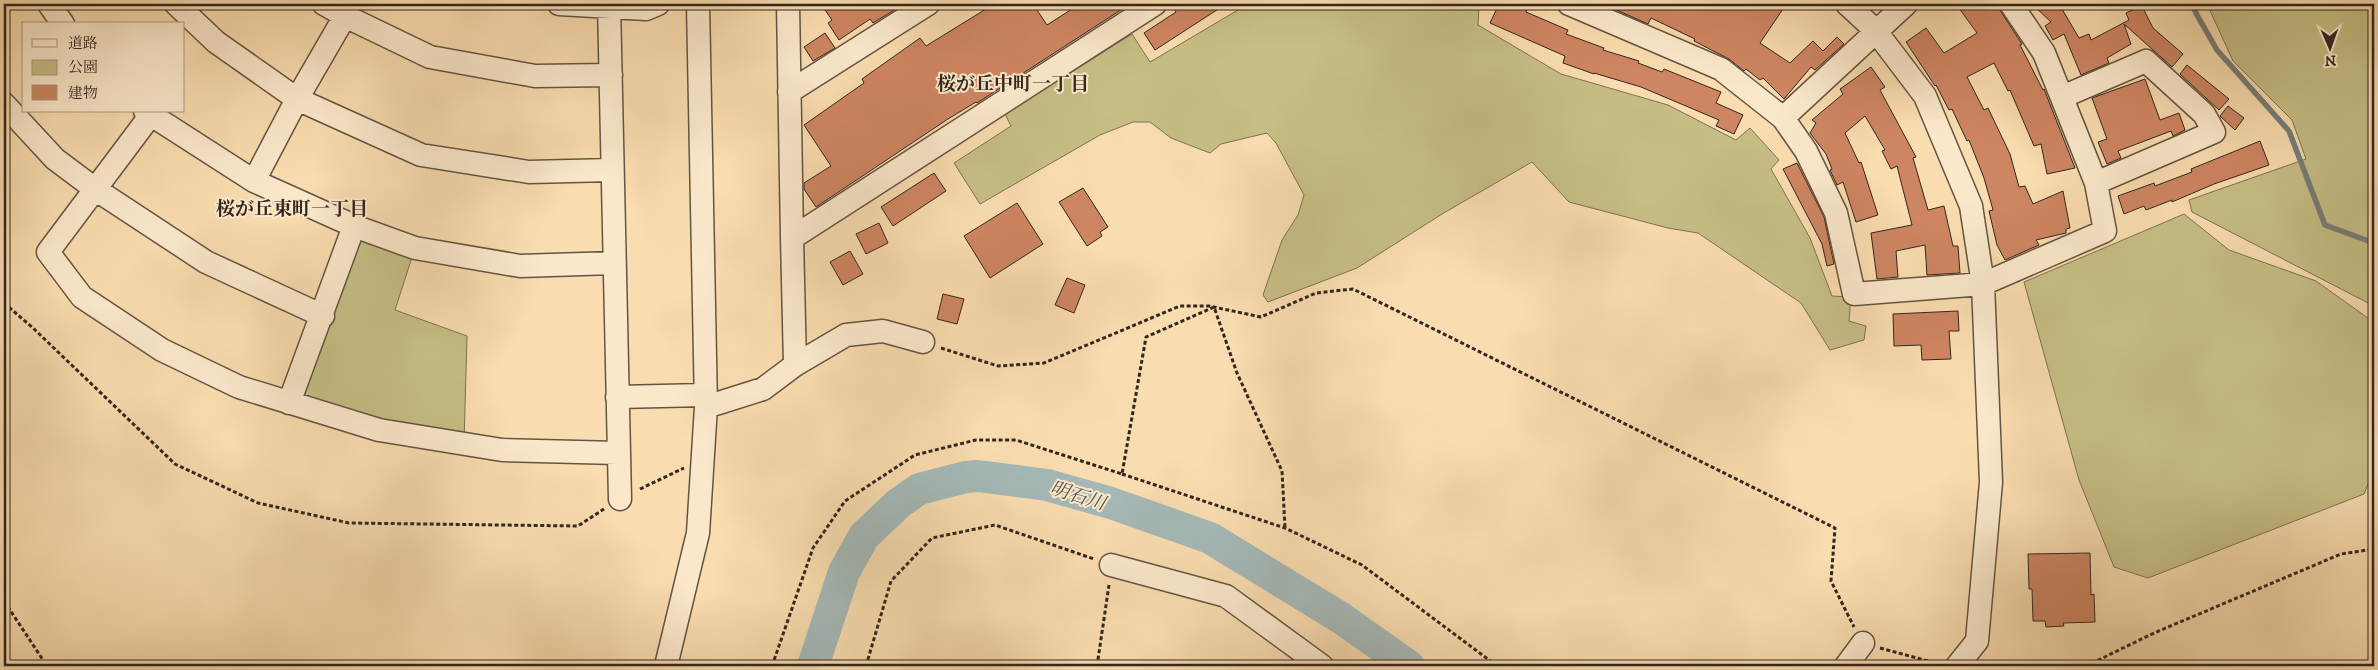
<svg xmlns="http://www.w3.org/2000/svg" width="2378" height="670" font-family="'IM FELL DW Pica','Noto Serif JP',serif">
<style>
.green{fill:#c6be85;stroke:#7c7252}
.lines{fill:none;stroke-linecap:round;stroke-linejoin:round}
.stream{stroke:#767e7a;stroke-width:5.5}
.river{stroke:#a4b8b7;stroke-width:32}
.building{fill:#ce8562;stroke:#32261f}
.minor-casing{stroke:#645443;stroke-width:25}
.path{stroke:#32261f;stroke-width:3;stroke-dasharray:4 2.5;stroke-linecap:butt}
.minor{stroke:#fbe8cb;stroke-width:22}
.labels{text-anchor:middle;stroke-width:4;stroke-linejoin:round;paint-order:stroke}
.neighbourhood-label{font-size:19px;font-weight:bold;fill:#32261f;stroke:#fbe8cb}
.water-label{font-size:19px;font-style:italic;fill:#54524d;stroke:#fbe8cb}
</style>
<rect width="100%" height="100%" fill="#f9dcaf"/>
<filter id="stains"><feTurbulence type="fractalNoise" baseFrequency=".004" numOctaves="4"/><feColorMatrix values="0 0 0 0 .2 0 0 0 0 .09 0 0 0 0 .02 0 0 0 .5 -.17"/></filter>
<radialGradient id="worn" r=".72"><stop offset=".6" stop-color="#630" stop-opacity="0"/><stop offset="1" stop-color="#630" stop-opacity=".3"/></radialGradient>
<!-- green -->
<path class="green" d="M 1248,4 L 1479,4 L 1478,25 L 1561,74 L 1668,105 L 1736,140 L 1750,128 L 1779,160 L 1771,169 L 1810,238 L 1832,296 L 1851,297 L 1849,321 L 1866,326 L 1864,340 L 1830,350 L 1801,303 L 1698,233 L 1668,228 L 1569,202 L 1532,162 L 1442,214 L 1357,268 L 1268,302 L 1263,295 L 1282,240 L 1298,215 L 1304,195 L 1276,143 L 1267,133 L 1221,144 L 1210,153 L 1171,138 L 1150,122 L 1133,122 L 1100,135 L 980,204 L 954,163 L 1011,126 L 1005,114 L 1132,34 L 1150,62 Z
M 2207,4 L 2374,4 L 2374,306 L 2192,212 L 2189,200 L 2306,159 L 2292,120 L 2233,61 Z
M 2184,214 L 2229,250 L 2316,281 L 2372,321 L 2374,328 L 2374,470 L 2364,494 L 2148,578 L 2114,567 L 2079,480 L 2024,282 Z
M 354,226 L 415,248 L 395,310 L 467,336 L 464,444 L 289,403 Z"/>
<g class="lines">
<!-- stream -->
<path class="stream" d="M 2192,4 L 2197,15 L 2217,50 L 2289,131 L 2325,225 L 2374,243"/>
<!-- river -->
<path class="river" d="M 813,666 L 844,572 L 864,536 L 899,503 L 919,489 L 966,477 L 978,476 L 1047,485 L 1111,503 L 1210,538 L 1341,618 L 1409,666"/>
</g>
<!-- building -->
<path class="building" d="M 821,4 L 904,4 L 873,23 L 870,19 L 839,40 L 828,23 L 832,20 Z
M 994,4 L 1033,4 L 1047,25 L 1080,4 L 1130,4 L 977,103 L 976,102 L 948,119 L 816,207 L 804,189 L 804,183 L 831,166 L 804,125 L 864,83 L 862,79 L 920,38 L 926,46 Z
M 1171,4 L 1226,4 L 1155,50 L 1144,33 L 1176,12 Z
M 1499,4 L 1530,4 L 1526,12 L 1568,30 L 1566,34 L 1604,48 L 1603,50 L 1639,61 L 1638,63 L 1662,72 L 1664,69 L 1721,92 L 1716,103 L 1743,115 L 1734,134 L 1716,126 L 1719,120 L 1641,87 L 1594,73 L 1594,74 L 1563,63 L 1565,56 L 1490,23 Z
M 1603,4 L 1775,4 L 1783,9 L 1760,43 L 1790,63 L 1813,41 L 1823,51 L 1837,37 L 1844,44 L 1815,70 L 1811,67 L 1784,99 L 1763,78 L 1760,80 L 1746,69 L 1744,71 L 1729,59 L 1694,41 L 1695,39 L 1651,18 L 1648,24 Z
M 1956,4 L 1996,4 L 2022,44 L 2020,45 L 2043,90 L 2044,89 L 2075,168 L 2047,174 L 2041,144 L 2034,146 L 2010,90 L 2008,91 L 1994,63 L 1967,77 L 1984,110 L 1988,108 L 2010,154 L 2019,187 L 2025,186 L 2033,204 L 2063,191 L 2070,228 L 2066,229 L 2066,233 L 2036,240 L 2039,245 L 2005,260 L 1997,245 L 1989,211 L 1993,210 L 1984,178 L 1969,140 L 1967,141 L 1952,109 L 1949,110 L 1936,85 L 1935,86 L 1906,42 L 1926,28 L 1944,53 L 1977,33 Z
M 2032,4 L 2059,4 L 2079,38 L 2089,34 L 2091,40 L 2129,20 L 2126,13 L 2142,6 L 2153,28 L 2183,54 L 2172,67 L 2124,24 L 2131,44 L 2107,58 L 2109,63 L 2081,75 L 2064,34 L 2053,40 L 2045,26 L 2051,22 Z
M 825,33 L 835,48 L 813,61 L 804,47 Z
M 2187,65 L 2229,99 L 2219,110 L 2180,74 Z
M 1871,67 L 1885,87 L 1880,90 L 1916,157 L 1913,158 L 1928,210 L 1944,206 L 1953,246 L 1958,246 L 1960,273 L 1927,275 L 1925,245 L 1896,251 L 1898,277 L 1877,279 L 1871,233 L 1912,225 L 1897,166 L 1891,169 L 1882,151 L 1885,150 L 1865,116 L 1845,133 L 1859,163 L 1861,162 L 1878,215 L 1856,222 L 1843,182 L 1837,185 L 1830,170 L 1832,169 L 1826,154 L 1810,133 L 1816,123 L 1812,120 L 1843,94 L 1840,89 Z
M 2145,79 L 2160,120 L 2179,113 L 2185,130 L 2173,136 L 2171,131 L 2118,151 L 2121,158 L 2107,164 L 2098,142 L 2107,139 L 2092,98 Z
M 2228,106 L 2244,118 L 2235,130 L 2220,116 Z
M 2260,141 L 2269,165 L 2214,184 L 2172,202 L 2172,200 L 2146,210 L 2144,206 L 2124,214 L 2118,196 L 2154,183 L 2155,186 L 2192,172 L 2191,169 Z
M 1797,163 L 1824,217 L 1834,264 L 1827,266 L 1822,244 L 1783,169 Z
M 934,173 L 946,191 L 893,226 L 881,207 Z
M 1083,188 L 1108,227 L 1100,232 L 1102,236 L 1087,246 L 1059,202 Z
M 1017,203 L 1043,244 L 990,278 L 964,236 Z
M 879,223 L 888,243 L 866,254 L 856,234 Z
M 850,251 L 863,274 L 843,285 L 830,262 Z
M 1067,278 L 1085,285 L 1074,313 L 1055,305 Z
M 943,294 L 964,299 L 957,324 L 937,319 Z
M 1958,311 L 1959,331 L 1949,331 L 1951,359 L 1922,360 L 1921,345 L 1894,346 L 1893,314 Z
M 2090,553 L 2091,595 L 2094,594 L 2095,622 L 2063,623 L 2064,626 L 2046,627 L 2045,621 L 2033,621 L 2032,589 L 2029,589 L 2028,554 Z"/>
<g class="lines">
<defs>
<path id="minor" d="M 49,4 L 63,24
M 176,4 L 216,42 L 297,99 L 421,155 L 529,172 L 612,170
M 324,4 L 345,16 L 430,57 L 535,76 L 611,75
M 559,4 L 646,9 L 658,4
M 609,4 L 620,499
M 788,4 L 792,238
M 1569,4 L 1721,69 L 1783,118 L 1806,151 L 1836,213 L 1854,294 L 1983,284 L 2105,231 L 2096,183 L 2044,53 L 2011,4
M 1847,4 L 1875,30 L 1925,96 L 1971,206 L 1983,284 L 1991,482 L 1977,641 L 1957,666
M 789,92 L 928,4
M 2062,97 L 2146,61 L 2204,114 L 2214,132 L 2096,183
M 4,104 L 55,159 L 95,189 L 206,262 L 323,316
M 145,111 L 254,181 L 354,226 L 415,248 L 520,266 L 614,263
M 150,116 L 48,252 L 82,297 L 162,350 L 239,387 L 379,430 L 502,450 L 618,453
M 1783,118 L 1906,4
M 254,181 L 297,99 L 345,16
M 795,365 L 792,238 L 1155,4
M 617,397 L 705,395
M 289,403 L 354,226
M 706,407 L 763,389 L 795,365 L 846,335 L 883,331 L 923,342
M 1111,565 L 1226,596 L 1322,666
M 666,666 L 698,533 L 706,407 L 698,4
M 1846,666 L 1863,643"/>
</defs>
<!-- minor casing -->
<use href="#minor" class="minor-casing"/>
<!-- path -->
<path class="path" d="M 4,303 L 33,328 L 175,464 L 258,503 L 349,523 L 578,526 L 604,509
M 941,348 L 998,366 L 1044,363 L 1180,306 L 1209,306 L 1261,317 L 1316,293 L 1353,289 L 1835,528 L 1831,581 L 1854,627
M 1122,474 L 1285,528 L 1362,565 L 1497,666
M 640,489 L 684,468
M 4,601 L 47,666
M 1880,648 L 1939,664
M 772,666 L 813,548 L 845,501 L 915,455 L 976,440 L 1016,440 L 1122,474 L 1146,337 L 1214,307 L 1237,373 L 1282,471 L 1285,528
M 866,666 L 891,581 L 932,538 L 995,525 L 1094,559
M 1097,666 L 1109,585
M 2086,666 L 2154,633 L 2341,554 L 2374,549"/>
<!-- minor -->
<use href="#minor" class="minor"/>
</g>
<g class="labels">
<!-- neighbourhood labels -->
<g class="neighbourhood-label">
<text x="1013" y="90">桜が丘中町一丁目</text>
<text x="292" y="215">桜が丘東町一丁目</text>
</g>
<!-- water labels -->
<g class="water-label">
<text transform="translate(1078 495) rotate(17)" y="7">明石川</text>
</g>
</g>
<!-- margin -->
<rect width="2378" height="670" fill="none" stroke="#f9dcaf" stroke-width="20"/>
<rect x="5" y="5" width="2368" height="660" fill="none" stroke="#32261f" stroke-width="2.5"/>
<rect x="10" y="10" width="2358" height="650" fill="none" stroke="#32261f"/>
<!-- legend -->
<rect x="22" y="22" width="162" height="90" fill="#fbe8cb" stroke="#ab9a86"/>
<rect x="32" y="39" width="25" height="8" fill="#fbe8cb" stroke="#ab9a86"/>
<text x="68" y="48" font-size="15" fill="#32261f">道路</text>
<rect x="32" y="60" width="25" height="15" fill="#c6be85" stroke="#ab9a86"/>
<text x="68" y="72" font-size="15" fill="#32261f">公園</text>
<rect x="32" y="85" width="25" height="15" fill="#ce8562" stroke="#ab9a86"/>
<text x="68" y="98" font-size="15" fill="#32261f">建物</text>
<!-- north arrow -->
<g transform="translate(2330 48) rotate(178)" stroke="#fbe8cb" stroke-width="4" paint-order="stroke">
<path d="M0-4L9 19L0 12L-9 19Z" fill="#32261f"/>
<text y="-8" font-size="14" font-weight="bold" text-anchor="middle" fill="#32261f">N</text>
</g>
<rect width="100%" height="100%" filter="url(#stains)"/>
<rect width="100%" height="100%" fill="url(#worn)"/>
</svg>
